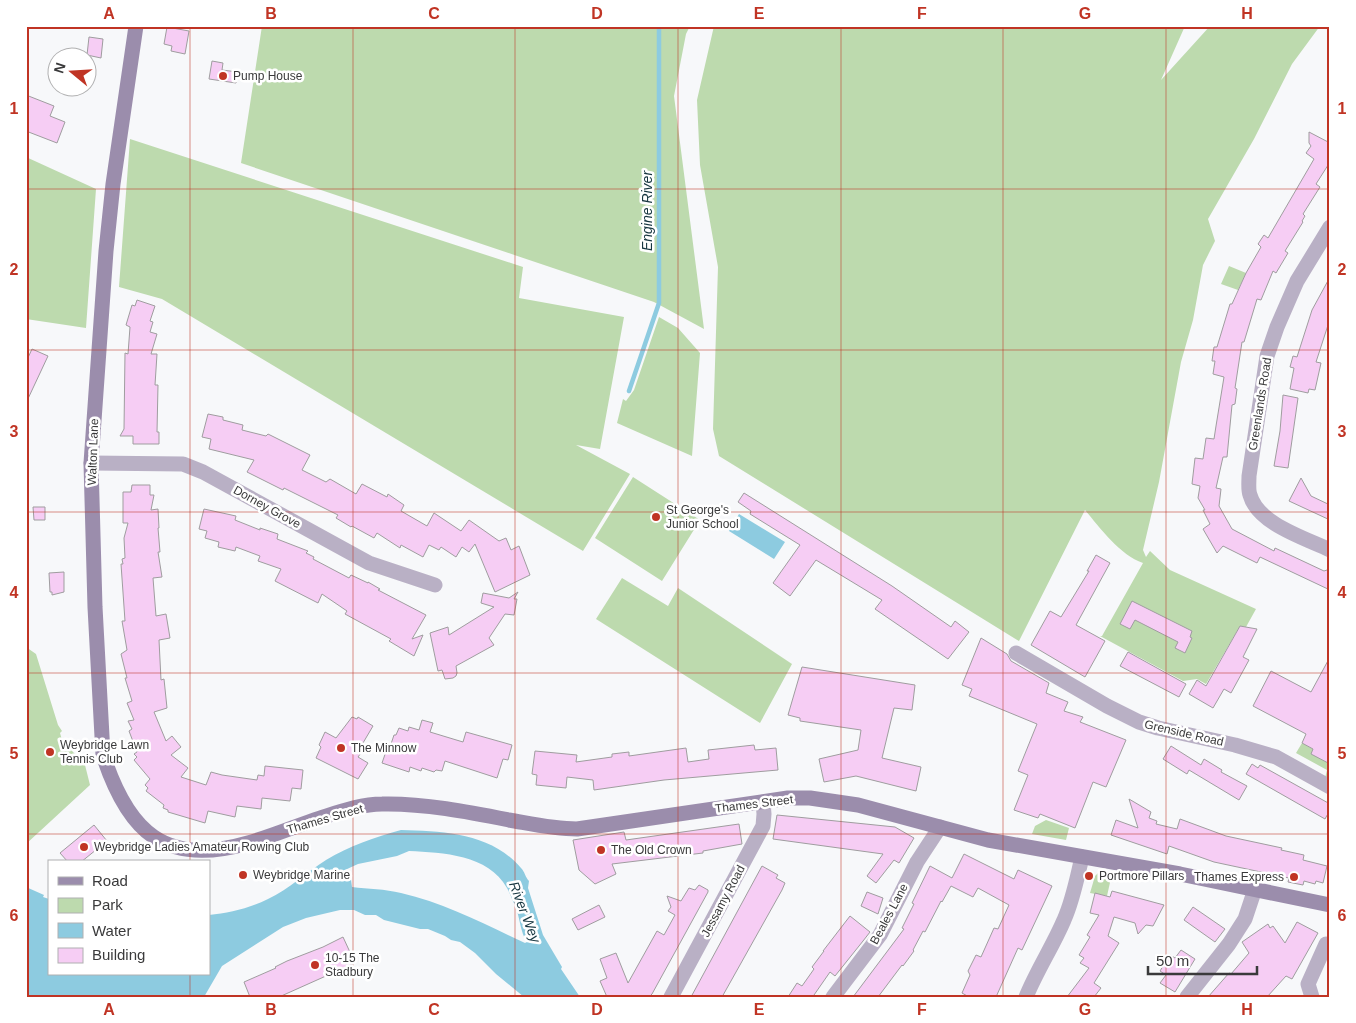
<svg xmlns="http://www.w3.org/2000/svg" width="1356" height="1023" font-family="Arial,sans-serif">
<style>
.green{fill:#bddaae}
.water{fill:#8dcbe0;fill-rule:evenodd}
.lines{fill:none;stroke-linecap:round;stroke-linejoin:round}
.stream{stroke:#8dcbe0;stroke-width:4.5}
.building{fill:#f6cdf4;stroke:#9f9d9f}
.street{stroke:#b9b0c5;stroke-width:15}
.secondary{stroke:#9b8dac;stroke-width:15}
.grid{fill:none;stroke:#c03424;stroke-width:1;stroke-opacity:0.55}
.poi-dot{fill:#c03424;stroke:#fff;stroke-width:2}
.labels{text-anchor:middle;stroke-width:5;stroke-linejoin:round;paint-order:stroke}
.poi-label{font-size:12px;fill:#3a3a3b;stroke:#fff;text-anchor:start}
.street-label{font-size:12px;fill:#3a3a3b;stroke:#fff}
.water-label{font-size:14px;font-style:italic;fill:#173640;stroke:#fff}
.neatline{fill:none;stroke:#c03424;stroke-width:2}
.grid-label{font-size:16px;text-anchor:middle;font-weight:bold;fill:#c03424}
</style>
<rect width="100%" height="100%" fill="#f7f8fa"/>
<!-- green -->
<path class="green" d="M 262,26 L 690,26 L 686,34 L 674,96 L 704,329 L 654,302 L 241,163 Z
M 714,26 L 1185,26 L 1161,80 L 1210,26 L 1320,26 L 1292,64 L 1254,139 L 1208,219 L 1215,241 L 1203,265 L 1193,320 L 1181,362 L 1159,482 L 1143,550 L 1146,557 L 1150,551 L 1170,570 L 1256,609 L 1246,627 L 1240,626 L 1206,684 L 1197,679 L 1183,681 L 1100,636 L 1102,636 L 1143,563 C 1120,555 1100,528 1085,510 L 1019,641 L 719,456 L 713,429 L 718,267 L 700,165 L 697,100 Z
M 130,139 L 523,267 L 519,298 L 624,317 L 600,449 L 576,445 L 630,474 L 583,551 L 162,299 L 119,287 Z
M 26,157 L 96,189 L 86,328 L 26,319 Z
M 1229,266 L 1246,273 L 1238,290 L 1221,284 Z
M 659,317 L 678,328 L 700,353 L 692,456 L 617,423 L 623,399 L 626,401 L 634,390 Z
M 633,477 L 700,520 L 662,581 L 595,538 Z
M 622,578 L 668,606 L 678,588 L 792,664 L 760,723 L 596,619 Z
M 26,647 L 36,654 L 58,725 L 62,731 L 60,733 L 62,740 L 85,765 L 90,785 L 26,844 Z
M 1302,743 L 1313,749 L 1311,754 L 1330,762 L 1330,781 L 1325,778 L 1327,770 L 1296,753 Z
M 1046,820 L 1069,828 L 1066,840 L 1032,834 L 1035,826 Z
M 1100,871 L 1116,874 L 1111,878 L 1107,896 L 1090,893 L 1095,876 Z"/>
<!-- water -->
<path class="water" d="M 739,514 L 785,542 L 774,559 L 729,531 Z
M 401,830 C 444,831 491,833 521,868 C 525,872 525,877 529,881 L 528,888 L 543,935 L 562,967 L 561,969 L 580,997 L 524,997 L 496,974 L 475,953 L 460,942 L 451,940 L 445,936 L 428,929 L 420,929 L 384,920 L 376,915 L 365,915 L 354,910 L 340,910 L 306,918 L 283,927 L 222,966 L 204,997 L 26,997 L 26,887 L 44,895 L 43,897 L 49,899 L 49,974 L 209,974 L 209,915 C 229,913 250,908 268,899 C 289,889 307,872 326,860 C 349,846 375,837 401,830 ZM 409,851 C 443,853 488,854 507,888 C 510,893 512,900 515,905 C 520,917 520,932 527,942 L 525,943 C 484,924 445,903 401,893 C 385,889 368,889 352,887 L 350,872 L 332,878 L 334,875 L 358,864 L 397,856 Z"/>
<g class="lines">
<!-- stream -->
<path class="stream" d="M 629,391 L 659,303 L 659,26"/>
</g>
<!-- building -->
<path class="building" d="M 167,27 L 189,31 L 185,54 L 171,51 L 172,46 L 164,44 Z
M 89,37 L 103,39 L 101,58 L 87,55 Z
M 212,61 L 223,63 L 222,70 L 238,72 L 236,83 L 209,79 Z
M 26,95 L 54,106 L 50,116 L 65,122 L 57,143 L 26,131 Z
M 1309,132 L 1330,143 L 1330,162 L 1316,184 L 1320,187 L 1303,214 L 1305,216 L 1302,221 L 1303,222 L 1285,251 L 1288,253 L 1276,273 L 1273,271 L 1261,300 L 1257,299 L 1244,342 L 1242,342 L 1235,388 L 1237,389 L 1235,404 L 1232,405 L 1227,457 L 1223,457 L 1216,488 L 1221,489 L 1219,506 L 1232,529 L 1274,551 L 1275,548 L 1324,571 L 1330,569 L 1330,590 L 1260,557 L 1257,563 L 1223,546 L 1217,553 L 1203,529 L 1210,524 L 1203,510 L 1205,510 L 1198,498 L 1200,486 L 1192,484 L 1195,458 L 1203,459 L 1206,438 L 1214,439 L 1216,426 L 1224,377 L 1213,374 L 1215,361 L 1212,361 L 1214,347 L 1217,347 L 1230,304 L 1232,304 L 1246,273 L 1261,247 L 1258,244 L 1264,235 L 1268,238 L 1314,159 L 1306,153 L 1311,146 L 1309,143 Z
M 1330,277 L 1330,319 L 1316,362 L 1321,363 L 1315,390 L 1309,389 L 1308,393 L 1290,389 L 1294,368 L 1290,367 L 1293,356 L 1297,357 L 1312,310 Z
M 137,300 L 155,306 L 150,321 L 153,322 L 150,332 L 157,334 L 151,354 L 157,354 L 155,385 L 158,385 L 157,432 L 159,432 L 159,444 L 133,444 L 133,436 L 120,436 L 124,429 L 125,353 L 128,354 L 130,327 L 126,325 L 132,305 L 135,306 Z
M 32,349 L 48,356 L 26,403 L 26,362 Z
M 1283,395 L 1298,398 L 1288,468 L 1274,466 L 1280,431 Z
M 208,414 L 223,417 L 223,420 L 243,425 L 242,430 L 266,436 L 268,434 L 310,455 L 302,470 L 326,482 L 330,479 L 356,494 L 362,484 L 387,497 L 388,494 L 404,505 L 401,511 L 427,526 L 434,513 L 461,531 L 469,520 L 499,541 L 506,538 L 511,550 L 519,546 L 530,575 L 495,592 L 475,544 L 469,552 L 462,547 L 456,557 L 441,547 L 439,550 L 429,545 L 423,557 L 401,545 L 400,548 L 377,533 L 374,538 L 352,526 L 351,527 L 336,518 L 338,515 L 284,488 L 283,490 L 247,472 L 254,460 L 209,449 L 211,439 L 202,437 Z
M 1301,478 L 1311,496 L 1330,505 L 1330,520 L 1289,501 Z
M 132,485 L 150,485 L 150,495 L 154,495 L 151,510 L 158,509 L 159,528 L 158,528 L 160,552 L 158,552 L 162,577 L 153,578 L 156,616 L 166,614 L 170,638 L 159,640 L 161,680 L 164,679 L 167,708 L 154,712 L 166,741 L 172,736 L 181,747 L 171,755 L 188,768 L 181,777 L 206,785 L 211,772 L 222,775 L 257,780 L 258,775 L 264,776 L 265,766 L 303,770 L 301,789 L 292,788 L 290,801 L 262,798 L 261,809 L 237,806 L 235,817 L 208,811 L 205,823 L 168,812 L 168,810 L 163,808 L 164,805 L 146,791 L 148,788 L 145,785 L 150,779 L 134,760 L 137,757 L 134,754 L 137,752 L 129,731 L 132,729 L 128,721 L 134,720 L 127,703 L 132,701 L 125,678 L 127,678 L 121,654 L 127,650 L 122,621 L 125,621 L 121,564 L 123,564 L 122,559 L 125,558 L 124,538 L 128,523 L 123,523 L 123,492 L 131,492 Z
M 744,493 L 892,586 L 951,627 L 955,621 L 969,632 L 948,659 L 875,609 L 882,600 L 816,560 L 790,596 L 773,583 L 800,545 L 750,514 L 751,511 L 738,502 Z
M 33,507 L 45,507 L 45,520 L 34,520 Z
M 204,509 L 236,516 L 235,520 L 260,530 L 260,528 L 278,534 L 277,539 L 308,551 L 306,553 L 314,557 L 313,559 L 349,578 L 351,575 L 368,583 L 368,582 L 380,589 L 378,590 L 426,615 L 412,639 L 423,635 L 414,656 L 389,641 L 391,639 L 345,614 L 347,611 L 322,594 L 318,603 L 275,581 L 281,569 L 258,561 L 260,556 L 236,547 L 235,551 L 218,547 L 219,542 L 205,538 L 207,531 L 199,529 Z
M 1096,555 L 1110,563 L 1076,625 L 1105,641 L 1085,677 L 1031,645 L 1050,611 L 1061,617 L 1089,571 L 1087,571 Z
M 64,572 L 64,592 L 52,595 L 52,592 L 50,592 L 49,573 Z
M 518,592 L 514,599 L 517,599 L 514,615 L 505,614 L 489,638 L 494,645 L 456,666 L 457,673 L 456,676 L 453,678 L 445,679 L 442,670 L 438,671 L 430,633 L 448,627 L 449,635 L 494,607 L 481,603 L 483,593 L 509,598 Z
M 1132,601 L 1192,631 L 1190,637 L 1192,638 L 1185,653 L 1175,648 L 1178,642 L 1135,620 L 1130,629 L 1120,624 Z
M 1240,626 L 1257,629 L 1243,657 L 1249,660 L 1231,693 L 1224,689 L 1213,708 L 1189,694 L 1197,680 L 1206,686 Z
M 981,638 L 1007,654 L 1011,661 L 1049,683 L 1046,693 L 1068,702 L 1064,711 L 1083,717 L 1080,722 L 1126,740 L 1106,787 L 1093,782 L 1075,828 L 1040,814 L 1038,818 L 1014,810 L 1028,775 L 1018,771 L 1037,724 L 969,696 L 972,689 L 962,685 Z
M 1128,652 L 1186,684 L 1179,697 L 1120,666 Z
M 1330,657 L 1330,764 L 1311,754 L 1313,749 L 1302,743 L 1306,734 L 1253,706 L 1271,671 L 1311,692 Z
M 802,667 L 915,685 L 912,710 L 894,708 L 882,758 L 921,767 L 916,791 L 856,776 L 824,782 L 819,759 L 858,750 L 861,730 L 800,721 L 800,718 L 788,715 Z
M 352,717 L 357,719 L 358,717 L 373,726 L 360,748 L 363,750 L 358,757 L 368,763 L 358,779 L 316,758 L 321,747 L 319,745 L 325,732 L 336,738 Z
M 422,720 L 433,723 L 430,732 L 463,742 L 466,732 L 512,745 L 508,760 L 503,759 L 497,778 L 445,761 L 442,771 L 436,770 L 434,772 L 422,768 L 421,771 L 410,767 L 409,772 L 382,763 L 389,743 L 391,744 L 394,735 L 396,735 L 399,728 L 408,731 L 409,727 L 419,730 Z
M 754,745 L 755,750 L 776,748 L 778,770 L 664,780 L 594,790 L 593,780 L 567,777 L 566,788 L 536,785 L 537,775 L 532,774 L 535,751 L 577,755 L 576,762 L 612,757 L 612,754 L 629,752 L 629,756 L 686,748 L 688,762 L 709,759 L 708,750 Z
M 1171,746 L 1201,765 L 1204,759 L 1222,770 L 1221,772 L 1247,786 L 1239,800 L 1189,770 L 1187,774 L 1163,759 Z
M 1252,764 L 1258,768 L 1260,765 L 1330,804 L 1330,810 L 1325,819 L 1246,774 Z
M 1129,799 L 1151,812 L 1149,818 L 1157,821 L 1156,824 L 1177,829 L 1180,819 L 1226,836 L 1282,848 L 1281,850 L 1304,855 L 1303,860 L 1327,866 L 1323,883 L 1316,881 L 1315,884 L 1304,881 L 1303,885 L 1288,882 L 1289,878 L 1214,862 L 1169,846 L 1167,854 L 1111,835 L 1116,820 L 1138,828 Z
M 777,815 L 895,827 L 914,838 L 899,863 L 894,860 L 876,883 L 867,876 L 883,854 L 773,839 Z
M 739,824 L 742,844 L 703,851 L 703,853 L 612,864 L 616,874 L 595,884 L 579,870 L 573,840 L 624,832 L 626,840 Z
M 94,825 L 107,841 L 81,862 L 68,862 L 60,853 Z
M 964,854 L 1014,879 L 1018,870 L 1052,886 L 1022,950 L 1018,948 L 996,997 L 969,997 L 962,993 L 970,975 L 968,971 L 976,955 L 981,957 L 994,928 L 998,929 L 1009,905 L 978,888 L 973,897 L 951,886 L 942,902 L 941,901 L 925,932 L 923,931 L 913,950 L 914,951 L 903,966 L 902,965 L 878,997 L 853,997 L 904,929 L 902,928 L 914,904 L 912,903 L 930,866 L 952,878 Z
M 762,866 L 778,875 L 776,878 L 785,883 L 782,890 L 722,997 L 691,997 Z
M 699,885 L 708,890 L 708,892 L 652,994 L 649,997 L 607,997 L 600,981 L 607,978 L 600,959 L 616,953 L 628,983 L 657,931 L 664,935 L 675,915 L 668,911 L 671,907 L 667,896 L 681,901 L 689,888 L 695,890 Z
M 1112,891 L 1164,905 L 1153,926 L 1146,925 L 1138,934 L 1135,923 L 1114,917 L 1108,936 L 1119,943 L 1094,983 L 1101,988 L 1094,997 L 1067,997 L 1089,968 L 1080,963 L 1084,958 L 1079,955 L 1090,937 L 1087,935 L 1099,915 L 1090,913 L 1095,893 L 1110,897 Z
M 867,892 L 883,898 L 878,914 L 861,906 Z
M 599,905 L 605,917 L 578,930 L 572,919 Z
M 1193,907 L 1225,929 L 1215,942 L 1184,920 Z
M 850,916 L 870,932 L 863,941 L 835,976 L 830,972 L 814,995 L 817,997 L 788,997 L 797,983 L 802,986 L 814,969 L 812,967 L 824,951 L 823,951 Z
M 1297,922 L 1318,933 L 1292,979 L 1286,976 L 1267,997 L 1208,997 L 1229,973 L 1231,974 L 1249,953 L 1242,942 L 1268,924 L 1270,928 L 1273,926 L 1285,943 Z
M 343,937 L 355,963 L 279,997 L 250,997 L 244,982 L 276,968 L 275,967 L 287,961 L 323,947 Z
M 1181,950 L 1195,959 L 1175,992 L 1160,983 L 1166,975 L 1160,971 L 1170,955 L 1175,958 Z"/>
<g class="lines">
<!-- street -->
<path class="street" d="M 1330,227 L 1297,281 L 1277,327 L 1267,356 L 1249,476 C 1249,482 1248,490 1250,495 C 1258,524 1305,538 1330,550
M 91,463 L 183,464 L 203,472 L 369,563 L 435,585
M 1016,653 L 1107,706 L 1139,722 L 1158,728 L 1235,745 L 1276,757 L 1330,787
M 671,997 L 763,826 L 764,814 L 763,802
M 833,997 L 880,935 L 917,862 L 940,827
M 1026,997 C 1037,970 1053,946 1064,920 C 1073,900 1077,878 1082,857
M 1187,997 L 1229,944 L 1245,919 L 1255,889
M 1312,997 L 1308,984 L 1326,944"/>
<!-- secondary -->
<path class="secondary" d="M 136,26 L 113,184 L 106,251 L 91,463 L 95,607 L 103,755 C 128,832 165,867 248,843 C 272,836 296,826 320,818 C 339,812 361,804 382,804 C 423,803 469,812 509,820 C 532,824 553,829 577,829 L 788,798 L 810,798 L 858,805 L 988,840 L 1180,874 L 1330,905"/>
</g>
<!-- grid -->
<path class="grid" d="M 190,26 L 190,862M 353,26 L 353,997M 515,26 L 515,997M 678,26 L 678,997M 841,26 L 841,997M 1003,26 L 1003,997M 1166,26 L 1166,997M 26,189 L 1330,189M 26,350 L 1330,350M 26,512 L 1330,512M 26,673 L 1330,673M 26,834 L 1330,834M 190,974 L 190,997"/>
<!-- markers -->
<g class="poi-dot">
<circle cx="223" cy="76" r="5"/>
<circle cx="656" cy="517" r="5"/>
<circle cx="341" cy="748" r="5"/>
<circle cx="50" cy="752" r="5"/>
<circle cx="84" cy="847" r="5"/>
<circle cx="601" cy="850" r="5"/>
<circle cx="243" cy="875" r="5"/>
<circle cx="1089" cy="876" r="5"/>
<circle cx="1294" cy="877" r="5"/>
<circle cx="315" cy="965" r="5"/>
</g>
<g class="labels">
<!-- poi labels -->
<g class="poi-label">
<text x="233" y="80">Pump House</text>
<text x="666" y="514">St George's<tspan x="666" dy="14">Junior School</tspan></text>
<text x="60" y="749">Weybridge Lawn<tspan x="60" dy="14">Tennis Club</tspan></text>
<text x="351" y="752">The Minnow</text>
<text x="94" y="851">Weybridge Ladies Amateur Rowing Club</text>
<text x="611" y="854">The Old Crown</text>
<text x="253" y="879">Weybridge Marine</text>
<text x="1099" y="880">Portmore Pillars</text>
<text x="1284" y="881" text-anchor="end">Thames Express</text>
<text x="325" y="962">10-15 The<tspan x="325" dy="14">Stadbury</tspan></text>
</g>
<!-- street labels -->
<g class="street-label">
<text transform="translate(1260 404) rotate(-81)" y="4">Greenlands Road</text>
<text transform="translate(93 452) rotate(-88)" y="4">Walton Lane</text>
<text transform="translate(267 507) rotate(29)" y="4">Dorney Grove</text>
<text transform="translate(1184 733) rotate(13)" y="4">Grenside Road</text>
<text transform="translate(754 804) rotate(-7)" y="4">Thames Street</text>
<text transform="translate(325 819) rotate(-16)" y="4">Thames Street</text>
<text transform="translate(723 901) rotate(-62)" y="4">Jessamy Road</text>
<text transform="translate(889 914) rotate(-62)" y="4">Beales Lane</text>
</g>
<!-- water labels -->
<g class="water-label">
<text transform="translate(647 211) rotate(-90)" y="5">Engine River</text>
<text transform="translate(525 912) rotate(69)" y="5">River Wey</text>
</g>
</g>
<!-- border -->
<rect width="1356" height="1023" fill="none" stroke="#ffffff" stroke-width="55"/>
<!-- legend -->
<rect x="48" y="860" width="162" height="115" fill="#ffffff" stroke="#b0b0b1"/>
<rect x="58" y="877" width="25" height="8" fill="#9b8dac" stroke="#b0b0b1"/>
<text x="92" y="886" font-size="15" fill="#3a3a3b">Road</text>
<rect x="58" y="898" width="25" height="15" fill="#bddaae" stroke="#b0b0b1"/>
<text x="92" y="910" font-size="15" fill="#3a3a3b">Park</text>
<rect x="58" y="923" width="25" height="15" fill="#8dcbe0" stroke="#b0b0b1"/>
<text x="92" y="936" font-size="15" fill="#3a3a3b">Water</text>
<rect x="58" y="948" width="25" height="15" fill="#f6cdf4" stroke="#b0b0b1"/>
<text x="92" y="960" font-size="15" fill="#3a3a3b">Building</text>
<!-- north arrow -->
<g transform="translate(72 72) rotate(288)"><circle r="24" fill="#ffffff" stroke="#b0b0b1"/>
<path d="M0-4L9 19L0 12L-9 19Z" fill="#c03424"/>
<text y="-8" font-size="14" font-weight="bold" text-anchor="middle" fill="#3a3a3b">N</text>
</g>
<!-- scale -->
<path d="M1148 966v8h109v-8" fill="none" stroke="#3a3a3b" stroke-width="2.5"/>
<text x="1156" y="966" font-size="15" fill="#3a3a3b" stroke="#ffffff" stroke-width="4" paint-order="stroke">50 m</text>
<rect x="28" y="28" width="1300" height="968" class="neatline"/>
<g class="grid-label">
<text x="109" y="19">A</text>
<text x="271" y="19">B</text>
<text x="434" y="19">C</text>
<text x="597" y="19">D</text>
<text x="759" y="19">E</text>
<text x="922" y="19">F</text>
<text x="1085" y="19">G</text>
<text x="1247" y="19">H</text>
<text x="14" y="114">1</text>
<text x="1342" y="114">1</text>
<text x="14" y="275">2</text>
<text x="1342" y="275">2</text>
<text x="14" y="437">3</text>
<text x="1342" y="437">3</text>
<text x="14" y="598">4</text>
<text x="1342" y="598">4</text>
<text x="14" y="759">5</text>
<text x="1342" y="759">5</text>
<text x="14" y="921">6</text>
<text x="1342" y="921">6</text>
<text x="109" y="1015">A</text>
<text x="271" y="1015">B</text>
<text x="434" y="1015">C</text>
<text x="597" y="1015">D</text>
<text x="759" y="1015">E</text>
<text x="922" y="1015">F</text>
<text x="1085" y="1015">G</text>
<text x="1247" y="1015">H</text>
</g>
</svg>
